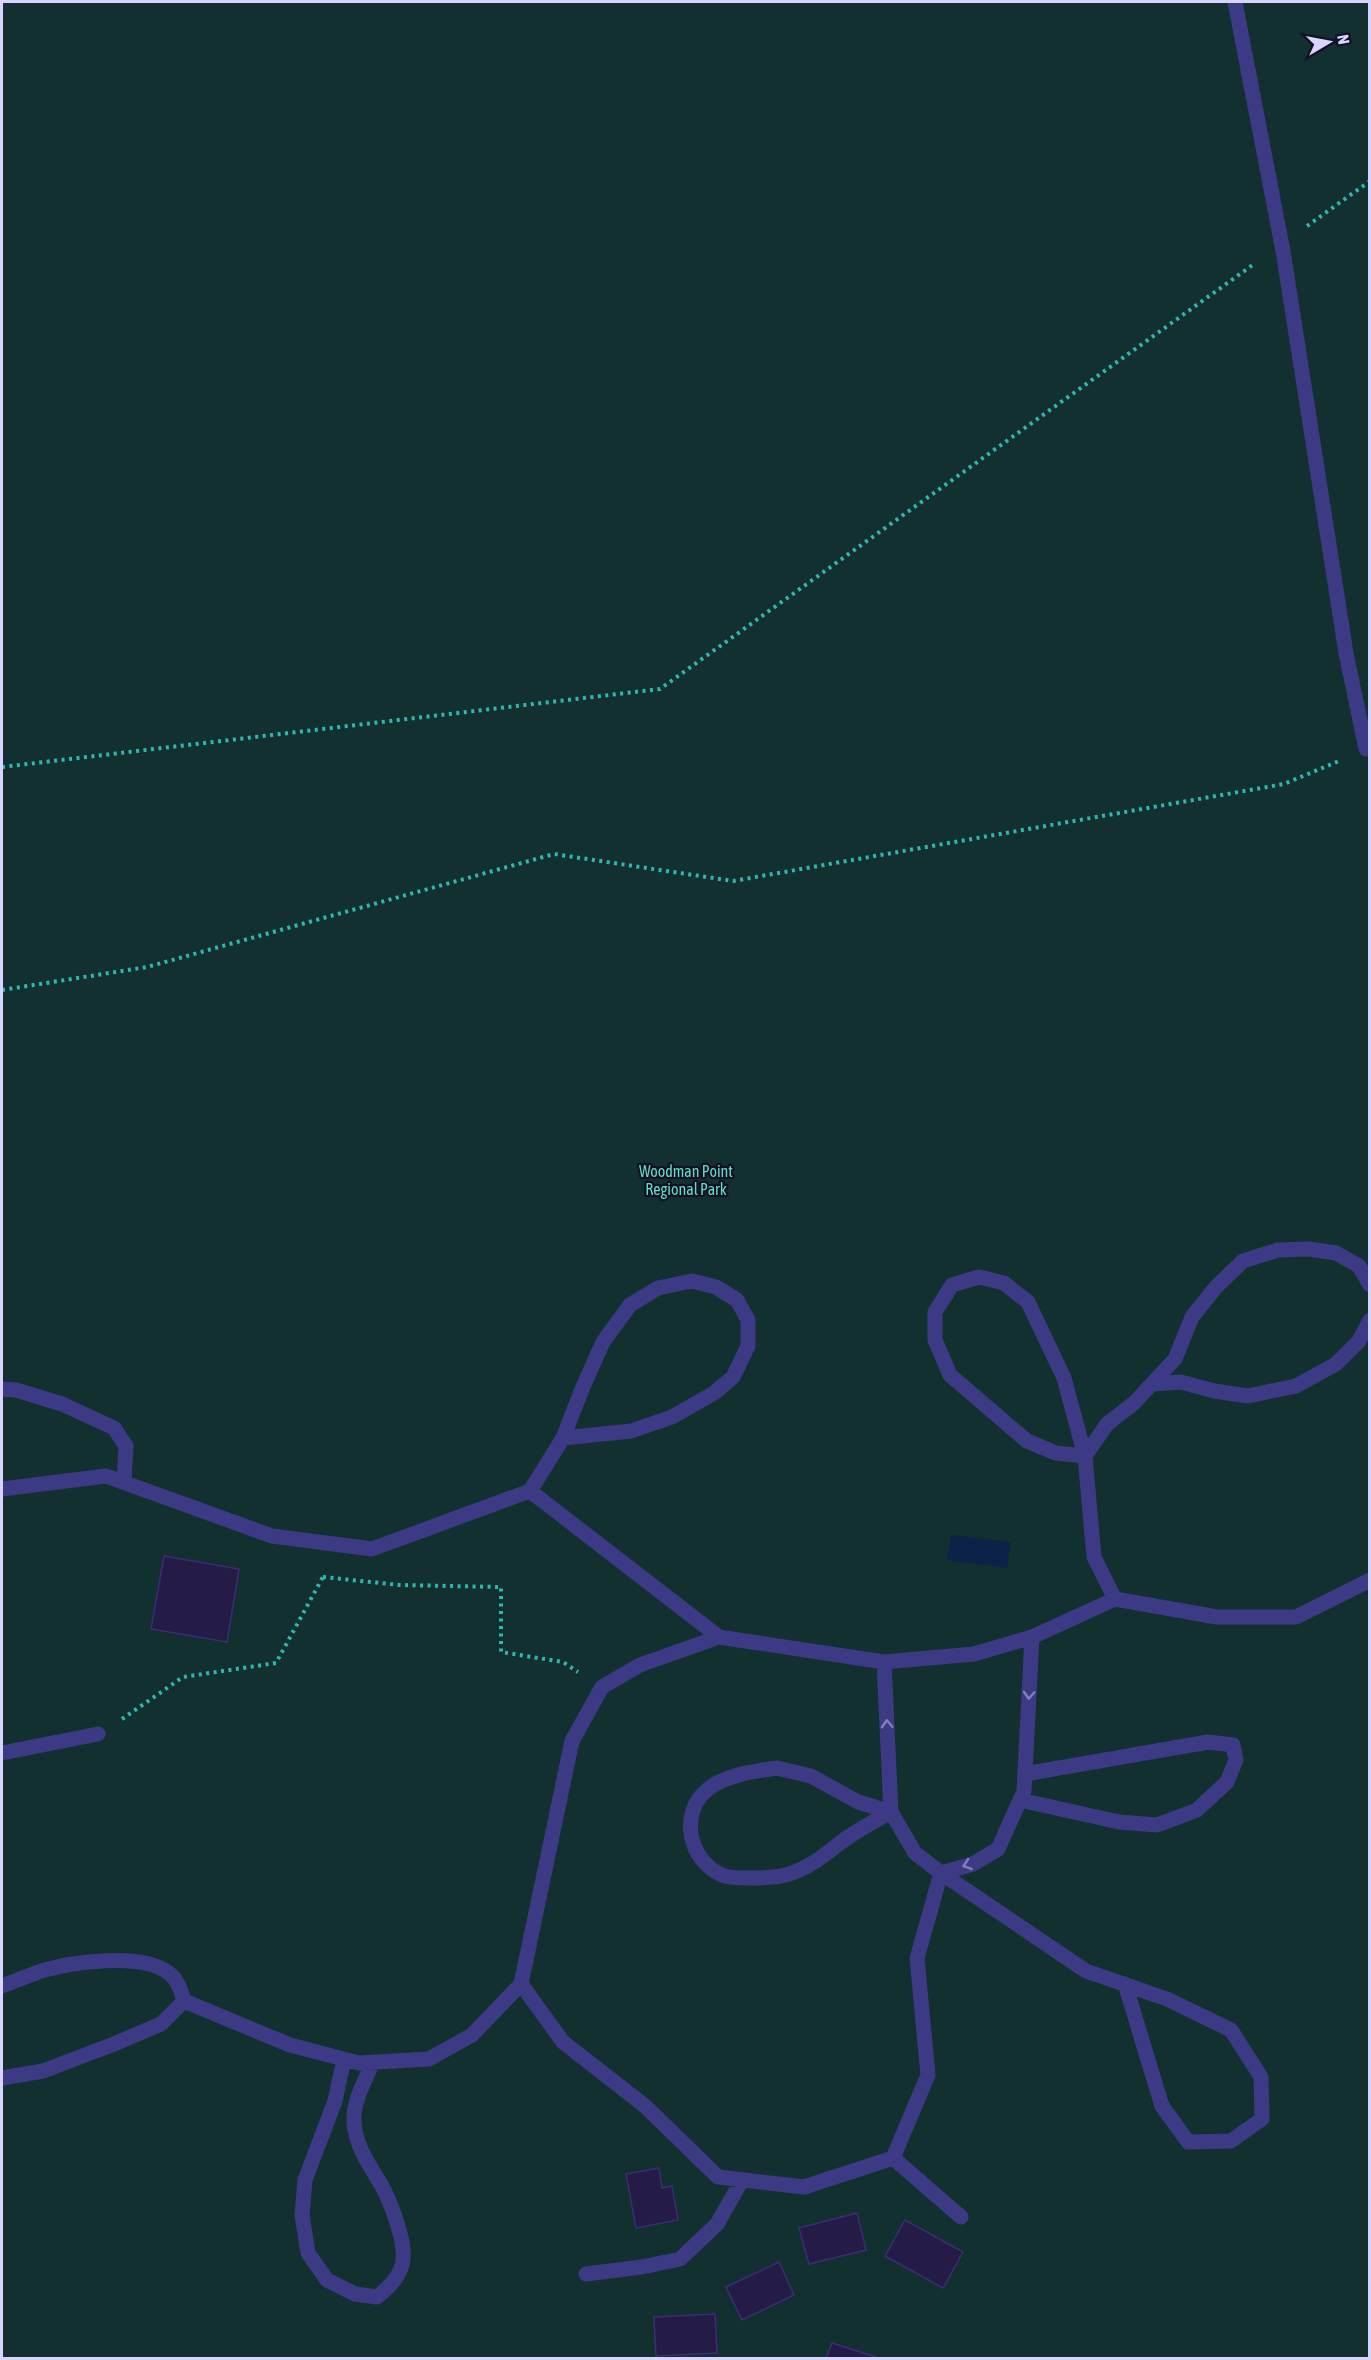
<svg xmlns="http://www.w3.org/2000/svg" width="1371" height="2360" font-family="'Asap Condensed',sans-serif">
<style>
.green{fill:#12302f}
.water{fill:#0c2248}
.building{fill:#241b47;stroke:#3b2d73;stroke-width:1.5}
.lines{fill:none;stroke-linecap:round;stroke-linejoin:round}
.path{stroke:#2fb8b0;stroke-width:4;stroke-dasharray:3 4.5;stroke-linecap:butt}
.service{stroke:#3d3a85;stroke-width:15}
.oneway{stroke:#837fbc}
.labels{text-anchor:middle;stroke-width:4.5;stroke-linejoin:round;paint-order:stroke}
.park-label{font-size:16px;fill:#5fe0c0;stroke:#130f26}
</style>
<rect width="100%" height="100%" fill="#130f26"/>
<!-- green -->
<path class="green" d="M 2,2 L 1369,2 L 1369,2358 L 2,2358 Z"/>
<!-- water -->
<path class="water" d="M 951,1535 L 1011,1542 L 1007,1568 L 947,1560 Z"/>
<!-- building -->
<path class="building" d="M 164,1556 L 239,1569 L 227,1642 L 151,1629 Z
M 659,2168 L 662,2188 L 672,2186 L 678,2220 L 636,2228 L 626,2174 Z
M 857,2213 L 866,2250 L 809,2264 L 799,2228 Z
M 905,2220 L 963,2252 L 943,2288 L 885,2256 Z
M 779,2262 L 794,2295 L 742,2320 L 726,2287 Z
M 715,2314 L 717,2353 L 656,2356 L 654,2317 Z
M 832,2343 L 879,2358 L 826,2358 Z"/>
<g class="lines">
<!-- path -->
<path class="path" d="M 1307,226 L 1370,181
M 2,767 L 660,689 L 1254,264
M 2,990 L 147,967 L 554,854 L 733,881 L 1284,784 L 1339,761
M 323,1577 L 399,1585 L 501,1587 L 501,1652 L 563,1662 L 578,1672
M 122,1719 L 183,1677 L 276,1663 L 324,1575"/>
<!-- service -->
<path class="service" d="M 1235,2 L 1283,251 L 1346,653 L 1366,749
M 979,1277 L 1004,1283 L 1028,1302 L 1064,1378 L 1085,1456 L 1056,1453 L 1027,1441 L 950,1375 L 935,1340 L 935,1312 L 952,1285 Z
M 1152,1384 L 1181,1382 L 1214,1391 L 1248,1396 L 1296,1386 L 1336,1364 L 1359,1341 L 1370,1320
M 2,1389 L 16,1390 L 62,1404 L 114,1428 L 126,1446 L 124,1482
M 2,1489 L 106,1476 L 272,1536 L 372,1549 L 530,1491 L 719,1637 L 884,1662 L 974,1654 L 1032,1637 L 1115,1599 L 1217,1617 L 1296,1617 L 1370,1580
M 530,1491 L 563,1438 L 582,1389 L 603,1342 L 630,1305 L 658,1288 L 692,1281 L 716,1287 L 737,1300 L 748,1320 L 748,1346 L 733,1377 L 714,1393 L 672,1417 L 631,1431 L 563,1438
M 1115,1599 L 1094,1557 L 1085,1456 L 1107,1424 L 1134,1403 L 1175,1359 L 1192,1317 L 1216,1287 L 1243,1261 L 1278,1250 L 1309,1249 L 1336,1253 L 1359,1266 L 1370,1285
M 884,1662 L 891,1812 L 915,1853 L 941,1873 L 973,1864 L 998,1849 L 1024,1791 L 1032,1637
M 2,1753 L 98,1734
M 777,1768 L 811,1776 L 858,1802 L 891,1812 C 874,1821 856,1831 840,1843 C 823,1856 808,1869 786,1875 C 774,1878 733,1880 722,1875 C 689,1861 678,1813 708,1789 C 726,1775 754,1771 777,1768 Z
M 1020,1800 L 1119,1822 L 1157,1825 L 1197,1810 L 1227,1782 L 1236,1760 L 1233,1745 L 1208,1742 L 1025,1774
M 521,1984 L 563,2042 L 645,2106 L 718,2177 L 804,2187 L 893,2158 L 928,2075 L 917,1958 L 941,1873 L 1086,1971 L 1167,1999 L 1231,2030 L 1261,2077 L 1262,2119 L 1231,2141 L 1188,2142 L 1162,2106 L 1125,1984
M 2,1986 C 15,1981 28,1976 41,1971 C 72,1962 141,1952 169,1973 C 178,1980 181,1991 184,2001 L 290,2045 L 359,2063 L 429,2059 L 472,2035 L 521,1984 L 572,1741 L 602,1687 L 640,1665 L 719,1637
M 344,2059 L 335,2101 L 305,2180 L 302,2215 L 308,2253 L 327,2280 L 355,2294 L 377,2297 C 388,2288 398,2279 402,2265 C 408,2246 391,2203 382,2186 C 370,2166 353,2143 354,2118 C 354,2099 366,2079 373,2062
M 2,2078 L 43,2071 L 114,2044 L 161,2024 L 184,2001
M 893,2158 L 961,2217
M 586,2274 L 642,2267 L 680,2259 L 717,2224 L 742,2180"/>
</g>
<!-- one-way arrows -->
<defs><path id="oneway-chevron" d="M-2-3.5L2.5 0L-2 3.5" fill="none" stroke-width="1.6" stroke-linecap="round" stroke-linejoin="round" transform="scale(1.5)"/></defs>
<g class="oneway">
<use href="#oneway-chevron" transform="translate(1029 1695) rotate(93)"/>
<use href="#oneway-chevron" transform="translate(887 1724) rotate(-93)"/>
<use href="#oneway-chevron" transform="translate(967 1865) rotate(161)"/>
</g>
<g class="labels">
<!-- park labels -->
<g class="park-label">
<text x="686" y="1177">Woodman Point<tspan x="686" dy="18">Regional Park</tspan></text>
</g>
</g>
<!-- border -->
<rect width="1371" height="2360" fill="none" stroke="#d9d4ff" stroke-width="6"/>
<!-- north arrow -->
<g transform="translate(1329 42) rotate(80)" stroke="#130f26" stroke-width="4.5" paint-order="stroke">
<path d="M0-4.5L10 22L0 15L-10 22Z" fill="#d9d4ff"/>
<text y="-9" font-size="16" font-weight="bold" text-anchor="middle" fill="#d9d4ff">N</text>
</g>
</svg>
